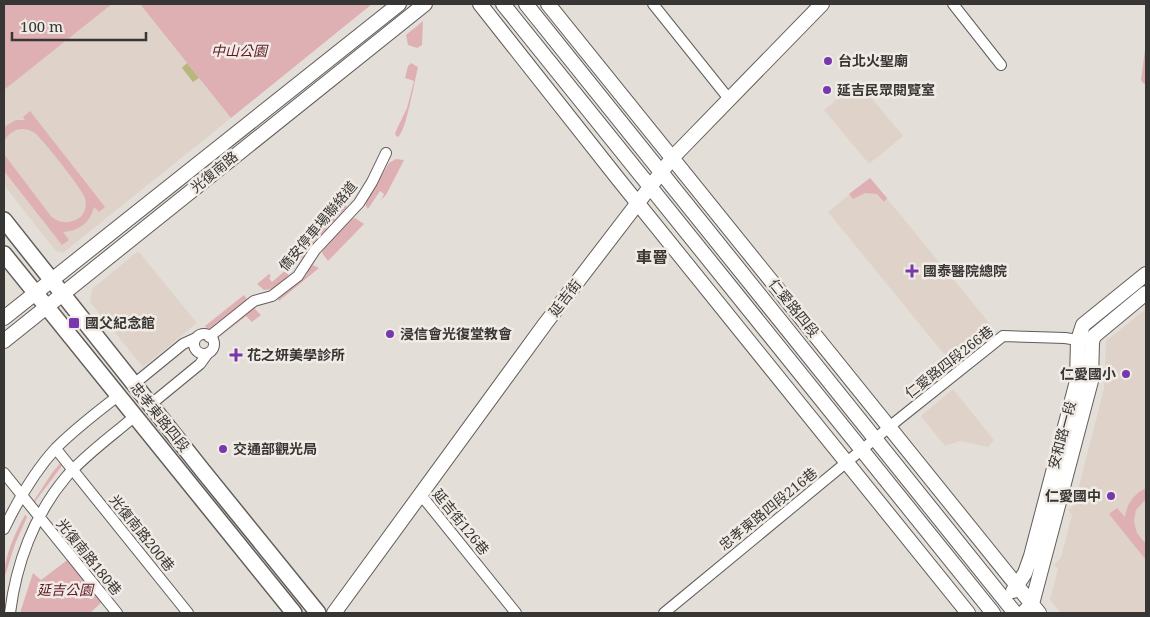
<svg xmlns="http://www.w3.org/2000/svg" width="1150" height="617" font-family="'Noto Serif','Noto Sans TC',serif">
<style>
.built{fill:#dfd2c9}
.green{fill:#dfb0b3}
.water{fill:#b8b57e}
.lines{fill:none;stroke-linecap:round;stroke-linejoin:round}
.street-casing{stroke:#625d59;stroke-width:12}
.secondary-casing{stroke:#625d59;stroke-width:16}
.primary-casing{stroke:#625d59;stroke-width:18}
.street{stroke:#fff;stroke-width:10}
.secondary{stroke:#fff;stroke-width:14}
.primary{stroke:#fff;stroke-width:15}
.poi-dot{fill:#7738ad;stroke:#f1ebe6;stroke-width:2}
.labels{text-anchor:middle;stroke-width:5;stroke-linejoin:round;paint-order:stroke}
.park-label{font-size:14px;font-style:italic;fill:#601725;stroke:#f1ebe6}
.poi-label{font-size:14px;font-weight:bold;fill:#383634;stroke:#f1ebe6;text-anchor:start}
.street-label{font-size:14px;fill:#383634;stroke:#f1ebe6}
.quarter-label{font-size:16px;font-weight:bold;fill:#3b3632;stroke:#f1ebe6}
</style>
<rect width="100%" height="100%" fill="#e4ded9"/>
<!-- built -->
<path class="built" d="M 112,4 L 140,4 L 231,118 L 64,252 L 59,252 L 55,250 L 4,185 L 4,90 Z
M 858,82 L 903,136 L 869,164 L 824,110 Z
M 870,178 L 995,330 L 953,365 L 828,212 Z
M 138,251 L 197,323 L 143,367 L 90,302 L 92,289 Z
M 1146,309 L 1146,613 L 1061,613 L 1050,600 L 1058,569 L 1054,565 L 1061,557 L 1072,515 L 1068,510 L 1074,505 L 1104,389 L 1106,341 Z
M 953,389 L 994,440 L 988,447 L 960,441 L 945,446 L 921,416 Z"/>
<!-- green -->
<path class="green" d="M 4,4 L 112,4 L 4,90 Z
M 140,4 L 372,4 L 231,118 Z
M 423,21 L 422,45 L 417,48 L 408,45 L 406,35 Z
M 1146,42 L 1146,84 L 1143,83 L 1141,80 Z
M 411,63 L 418,67 C 415,79 406,132 398,137 L 396,136 L 395,133 L 407,108 L 414,81 L 405,78 L 408,66 Z
M 30,111 L 105,207 L 99,212 L 94,207 C 90,223 79,231 63,232 L 69,240 L 62,245 L 4,171 L 4,154 L 50,215 C 64,230 91,220 85,198 C 82,189 44,141 35,133 C 23,125 10,129 4,142 L 4,127 L 16,120 L 25,120 L 23,117 Z
M 396,159 L 404,160 L 386,195 L 381,200 L 384,194 L 380,191 L 368,209 L 366,206 L 366,201 L 389,163 Z
M 870,178 L 887,198 L 884,202 L 877,194 L 865,193 L 853,199 L 849,194 Z
M 345,205 L 347,207 L 312,244 L 299,261 L 297,262 L 291,259 L 292,256 L 313,239 Z
M 355,218 L 364,224 L 328,261 L 322,253 L 324,248 L 352,219 Z
M 313,265 L 319,268 L 279,301 L 278,299 L 307,275 L 308,270 Z
M 287,269 L 289,271 L 288,276 L 273,289 L 264,290 L 257,284 L 269,274 L 271,276 L 269,278 L 272,282 Z
M 244,295 L 247,299 L 208,330 L 205,326 Z
M 254,308 L 261,315 L 252,322 L 246,316 L 217,339 Z
M 62,461 L 64,463 L 34,503 L 33,502 L 52,473 Z
M 1146,488 L 1146,499 L 1136,510 L 1134,521 L 1137,533 L 1146,544 L 1146,560 L 1109,514 L 1117,508 L 1125,517 C 1127,503 1134,494 1146,488 Z
M 25,515 L 27,517 L 15,544 L 4,579 C 4,557 14,535 25,515 Z
M 70,558 L 104,600 L 90,613 L 20,613 L 33,573 L 41,580 Z"/>
<!-- water -->
<path class="water" d="M 187,63 L 199,78 L 193,82 L 182,68 Z"/>
<g class="lines">
<defs>
<path id="street" d="M 653,4 L 729,99
M 953,4 L 1001,65
M194 344a10 10 0 1 1 20 0a10 10 0 1 1-20 0Z
M 209,337 L 254,301 L 272,296 L 298,276 L 315,250 L 359,203 L 372,182 L 386,153
M 134,384 L 183,344 L 196,338
M 150,405 L 200,364 L 208,353
M 56,449 L 188,613
M 4,473 L 117,613
M 421,495 L 516,613
M 4,529 C 18,500 34,472 56,448 C 75,429 97,412 118,396
M 10,613 C 16,564 34,515 66,477 C 86,454 112,436 135,416
M 664,613 L 899,419 L 1003,336 L 1065,338 L 1084,341"/>
<path id="secondary" d="M 480,4 L 619,180 L 968,613
M 503,4 L 993,613
M 526,4 L 1015,613
M 548,4 L 1039,613
M 4,318 L 399,4
M 4,341 L 425,4
M 1013,591 L 1025,573 L 1031,556 L 1077,381 L 1078,340 L 1083,325 L 1146,274
M 334,613 L 545,324 L 673,157 L 822,4
M 1023,613 L 1032,604 L 1091,381 L 1092,342 L 1094,336 L 1146,293"/>
<path id="primary" d="M 4,220 L 203,471 L 318,613
M 4,254 L 294,613"/>
</defs>
<!-- street casing -->
<use href="#street" class="street-casing"/>
<!-- secondary casing -->
<use href="#secondary" class="secondary-casing"/>
<!-- primary casing -->
<use href="#primary" class="primary-casing"/>
<!-- street -->
<use href="#street" class="street"/>
<!-- secondary -->
<use href="#secondary" class="secondary"/>
<!-- primary -->
<use href="#primary" class="primary"/>
</g>
<!-- markers -->
<g class="poi-dot">
<circle cx="828" cy="61" r="5"/>
<circle cx="827" cy="90" r="5"/>
<path d="M909.5 263.5h5v5h5v5h-5v5h-5v-5h-5v-5h5z"/>
<rect x="68" y="317" width="12" height="12" rx="2.5"/>
<circle cx="390" cy="334" r="5"/>
<path d="M233.5 347.5h5v5h5v5h-5v5h-5v-5h-5v-5h5z"/>
<circle cx="1126" cy="374" r="5"/>
<circle cx="223" cy="449" r="5"/>
<circle cx="1111" cy="496" r="5"/>
</g>
<g class="labels">
<!-- park labels -->
<g class="park-label">
<text x="239" y="56">中山公園</text>
<text x="65" y="595">延吉公園</text>
</g>
<!-- poi labels -->
<g class="poi-label">
<text x="838" y="66">台北火聖廟</text>
<text x="837" y="95">延吉民眾閱覽室</text>
<text x="923" y="276">國泰醫院總院</text>
<text x="85" y="328">國父紀念館</text>
<text x="400" y="339">浸信會光復堂教會</text>
<text x="247" y="360">花之妍美學診所</text>
<text x="1116" y="379" text-anchor="end">仁愛國小</text>
<text x="233" y="454">交通部觀光局</text>
<text x="1101" y="501" text-anchor="end">仁愛國中</text>
</g>
<!-- street labels -->
<g class="street-label">
<text transform="translate(214 172) rotate(-39)" y="5">光復南路</text>
<text transform="translate(318 226) rotate(-50)" y="5">僑安停車場聯絡道</text>
<text transform="translate(565 298) rotate(-52)" y="5">延吉街</text>
<text transform="translate(794 308) rotate(51)" y="5">仁愛路四段</text>
<text transform="translate(949 362) rotate(-38)" y="5">仁愛路四段266巷</text>
<text transform="translate(160 417) rotate(51)" y="5">忠孝東路四段</text>
<text transform="translate(1062 435) rotate(-75)" y="5">安和路一段</text>
<text transform="translate(768 509) rotate(-39)" y="5">忠孝東路四段216巷</text>
<text transform="translate(461 522) rotate(51)" y="5">延吉街126巷</text>
<text transform="translate(142 533) rotate(51)" y="5">光復南路200巷</text>
<text transform="translate(89 557) rotate(51)" y="5">光復南路180巷</text>
</g>
<!-- quarter labels -->
<g class="quarter-label">
<text x="652" y="263">車罾</text>
</g>
</g>
<!-- border -->
<rect width="1150" height="617" fill="none" stroke="#383634" stroke-width="10"/>
<!-- scale -->
<path d="M12 32v8h134v-8" fill="none" stroke="#383634" stroke-width="2.5"/>
<text x="20" y="32" font-size="15" fill="#383634" stroke="#f1ebe6" stroke-width="4" paint-order="stroke">100 m</text>
</svg>
